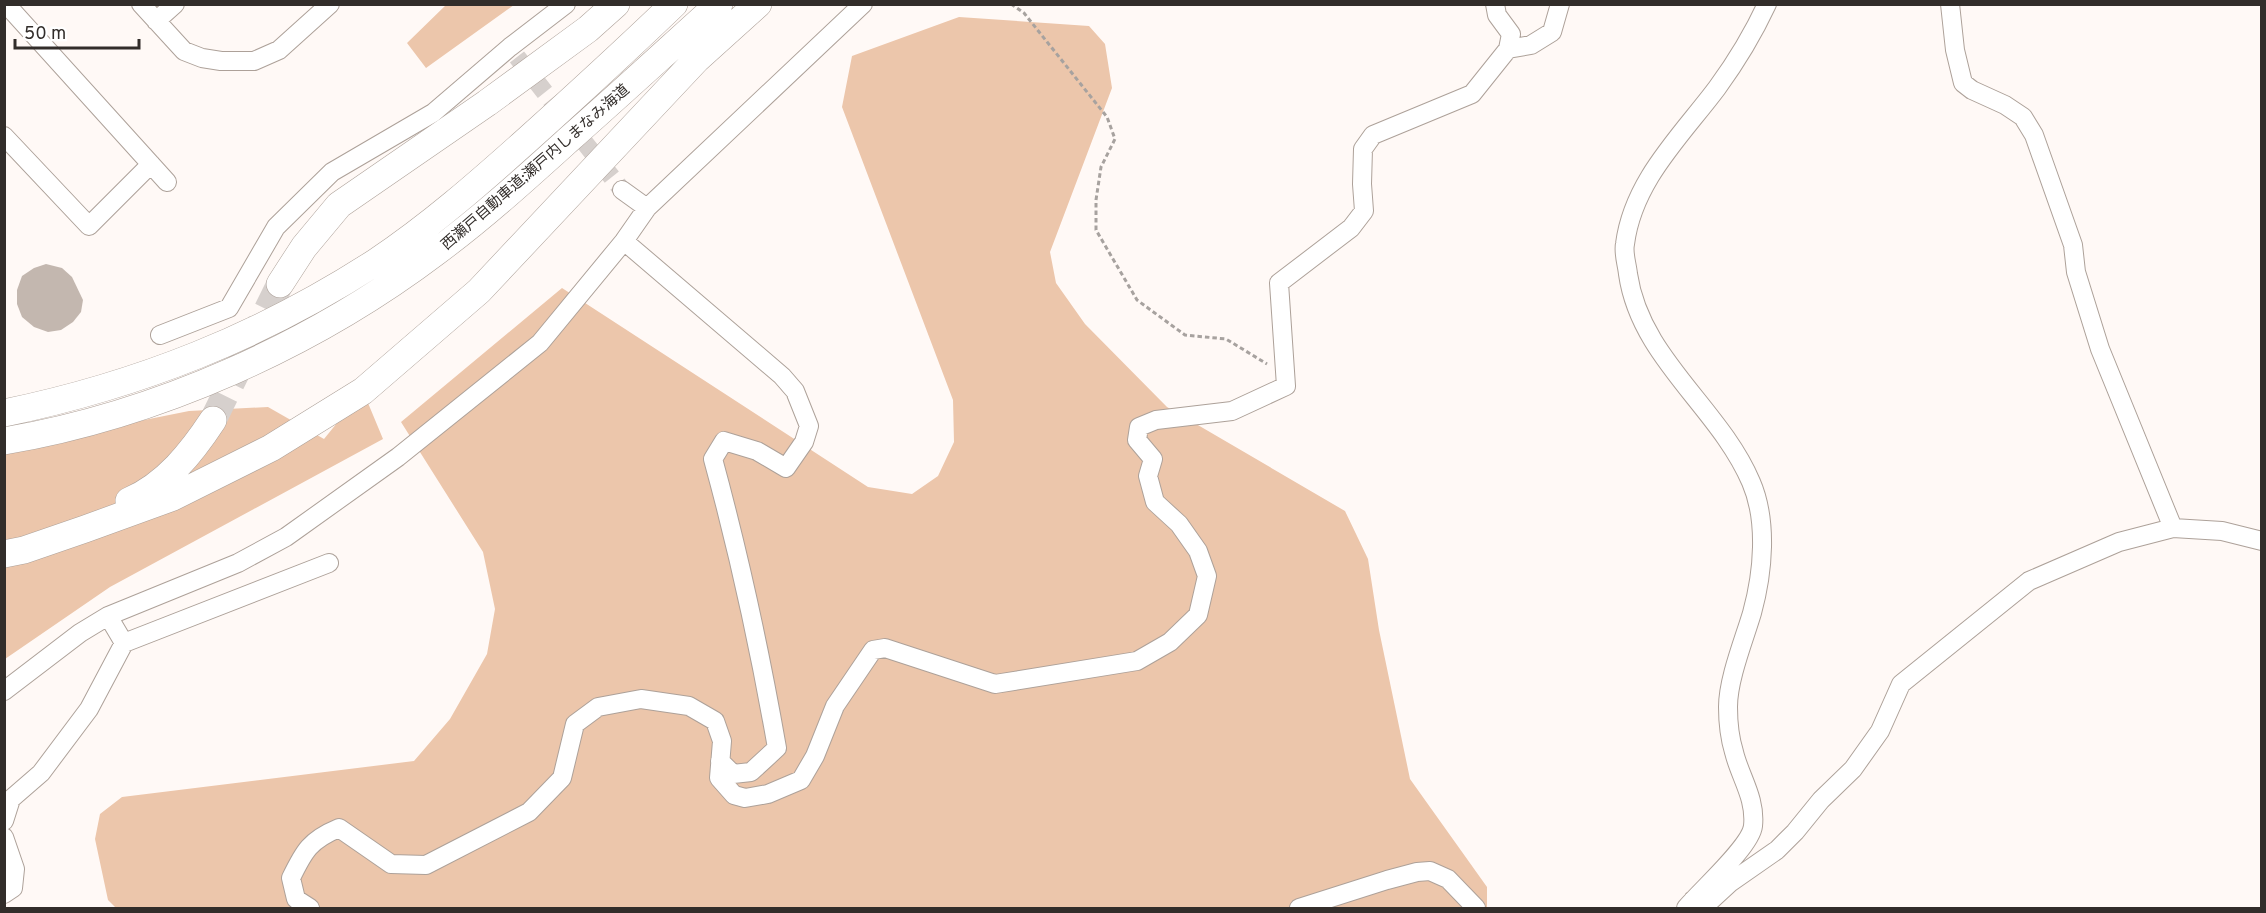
<svg xmlns="http://www.w3.org/2000/svg" width="2266" height="913" font-family="Overpass,'Noto Sans JP',sans-serif">
<style>
.green{fill:#ecc6ab}
.building{fill:#c3b7af}
.lines{fill:none;stroke-linecap:round;stroke-linejoin:round}
.minor-tunnel{stroke:#d6d0cd;stroke-width:18;stroke-dasharray:18 9;stroke-linecap:butt}
.highway-tunnel{stroke:#d6d0cd;stroke-width:27;stroke-dasharray:27 14;stroke-linecap:butt}
.minor-casing{stroke:#ada199;stroke-width:20}
.highway-casing{stroke:#ada199;stroke-width:28}
.path{stroke:#a7a29f;stroke-width:3;stroke-dasharray:4.5 3;stroke-linecap:butt}
.minor{stroke:#fff;stroke-width:18}
.highway{stroke:#fff;stroke-width:27}
.labels{text-anchor:middle;stroke-width:5;stroke-linejoin:round;paint-order:stroke}
.street-label{font-size:15px;fill:#322d2a;stroke:#fff}
</style>
<rect width="100%" height="100%" fill="#fff9f6"/>
<!-- green -->
<path class="green" d="M 447,4 L 514,4 L 514,5 L 426,68 L 407,43 Z
M 959,17 L 1089,26 L 1105,44 L 1112,88 L 1050,252 L 1056,283 L 1085,324 L 1167,407 L 1345,511 L 1368,559 L 1379,630 L 1410,779 L 1487,887 L 1487,908 L 116,908 L 108,900 L 95,839 L 100,814 L 122,797 L 414,761 L 450,719 L 487,654 L 495,609 L 483,552 L 401,422 L 562,288 L 868,487 L 912,494 L 938,476 L 954,442 L 953,400 L 842,107 L 852,56 Z
M 363,391 L 383,439 L 110,587 L 5,659 L 5,448 L 189,411 L 268,407 L 324,439 Z"/>
<!-- building -->
<path class="building" d="M 46,264 L 62,268 L 72,277 L 83,300 L 81,312 L 73,322 L 61,330 L 48,332 L 34,327 L 22,317 L 17,304 L 17,290 L 22,276 L 34,268 Z"/>
<g class="lines">
<!-- minor-tunnel -->
<path class="minor-tunnel" d="M 517,57 L 622,190"/>
<!-- highway-tunnel -->
<path class="highway-tunnel" d="M 213,420 L 280,284"/>
<defs>
<path id="minor" d="M 6,4 L 167,182
M 141,4 L 184,51 L 202,58 L 221,61 L 254,61 L 279,50 L 330,4
M 1495,4 L 1497,15 L 1511,34 L 1508,49
M 1950,4 L 1955,50 L 1963,83 L 1972,90 L 2005,105 L 2023,117 L 2034,135 L 2073,245 L 2076,272 L 2100,349 L 2173,528
M 156,21 L 175,4
M 4,136 L 89,226 L 151,164
M 622,190 L 647,208
M 624,241 L 782,376 L 795,391 L 809,426 L 804,442 L 786,468 L 757,451 L 724,441 L 713,459 C 739,554 760,651 777,748 L 751,772 L 733,774 L 720,761
M 160,335 L 229,308 L 276,227 L 332,172 L 433,113 L 510,47 L 566,4
M 124,643 L 329,563
M 4,691 L 80,633 L 108,616 L 238,563 L 286,537 L 398,457 L 540,343 L 624,241 L 647,208 L 863,4
M 4,821 L 11,799 L 41,773 L 89,709 L 124,643 L 108,616
M 4,837 L 15,869 L 13,888 L 4,894
M 1693,900 L 1706,905 L 1731,882 L 1777,850 L 1795,832 L 1821,800 L 1853,769 L 1880,731 L 1901,684 L 2029,581 L 2119,542 L 2173,528 L 2222,531 L 2262,541
M 310,908 L 296,899 L 291,878 C 304,851 310,840 339,828 L 391,864 L 426,865 L 529,812 L 562,778 L 575,724 L 598,707 L 641,699 L 689,706 L 715,721 L 722,741 L 719,778 L 734,795 L 745,798 L 768,794 L 801,780 L 815,756 L 835,706 L 873,650 L 885,648 L 995,684 L 1137,661 L 1170,642 L 1198,615 L 1207,576 L 1198,551 L 1179,524 L 1155,502 L 1148,476 L 1153,459 L 1137,440 L 1139,427 L 1156,420 L 1232,411 L 1286,386 L 1279,283 L 1351,228 L 1364,211 L 1362,184 L 1363,149 L 1373,135 L 1472,94 L 1508,49 L 1531,45 L 1552,32 L 1560,4
M 1299,908 L 1387,880 L 1417,872 L 1430,871 L 1448,879 L 1476,908
M 1686,908 C 1701,890 1751,846 1753,826 C 1756,798 1740,777 1734,752 C 1730,739 1728,721 1728,707 C 1728,679 1744,640 1752,613 C 1763,573 1768,521 1751,482 C 1719,407 1640,358 1628,274 C 1627,264 1623,253 1625,244 C 1633,181 1681,136 1717,88 C 1736,62 1753,34 1767,4"/>
<path id="highway" d="M 280,284 L 304,247 L 339,205 L 487,103 L 588,29 L 616,4
M 4,413 C 139,385 260,337 376,262 C 430,226 479,183 527,140 C 577,95 626,50 674,4
M 4,441 C 157,415 313,345 436,252 C 482,218 525,179 567,141 C 618,96 668,50 719,4
M 129,501 C 166,485 192,452 213,420
M 4,554 L 24,550 L 85,529 L 173,497 L 271,448 L 363,391 L 479,291 L 697,59 L 758,4"/>
</defs>
<!-- minor casing -->
<use href="#minor" class="minor-casing"/>
<!-- highway casing -->
<use href="#highway" class="highway-casing"/>
<!-- path -->
<path class="path" d="M 1011,4 L 1024,13 L 1107,117 L 1115,139 L 1101,167 L 1096,200 L 1096,230 L 1137,300 L 1185,335 L 1226,339 L 1267,364"/>
<!-- minor -->
<use href="#minor" class="minor"/>
<!-- highway -->
<use href="#highway" class="highway"/>
</g>
<g class="labels">
<!-- street labels -->
<g class="street-label">
<text transform="translate(535 167) rotate(-41)" y="5">西瀬戸自動車道;瀬戸内しまなみ海道</text>
</g>
</g>
<!-- border -->
<rect width="2266" height="913" fill="none" stroke="#322d2a" stroke-width="12"/>
<!-- scale -->
<path d="M15 39v9h124v-9" fill="none" stroke="#322d2a" stroke-width="3"/>
<text x="24" y="39" font-size="18" fill="#322d2a" stroke="#ffffff" stroke-width="4.5" paint-order="stroke">50 m</text>
</svg>
